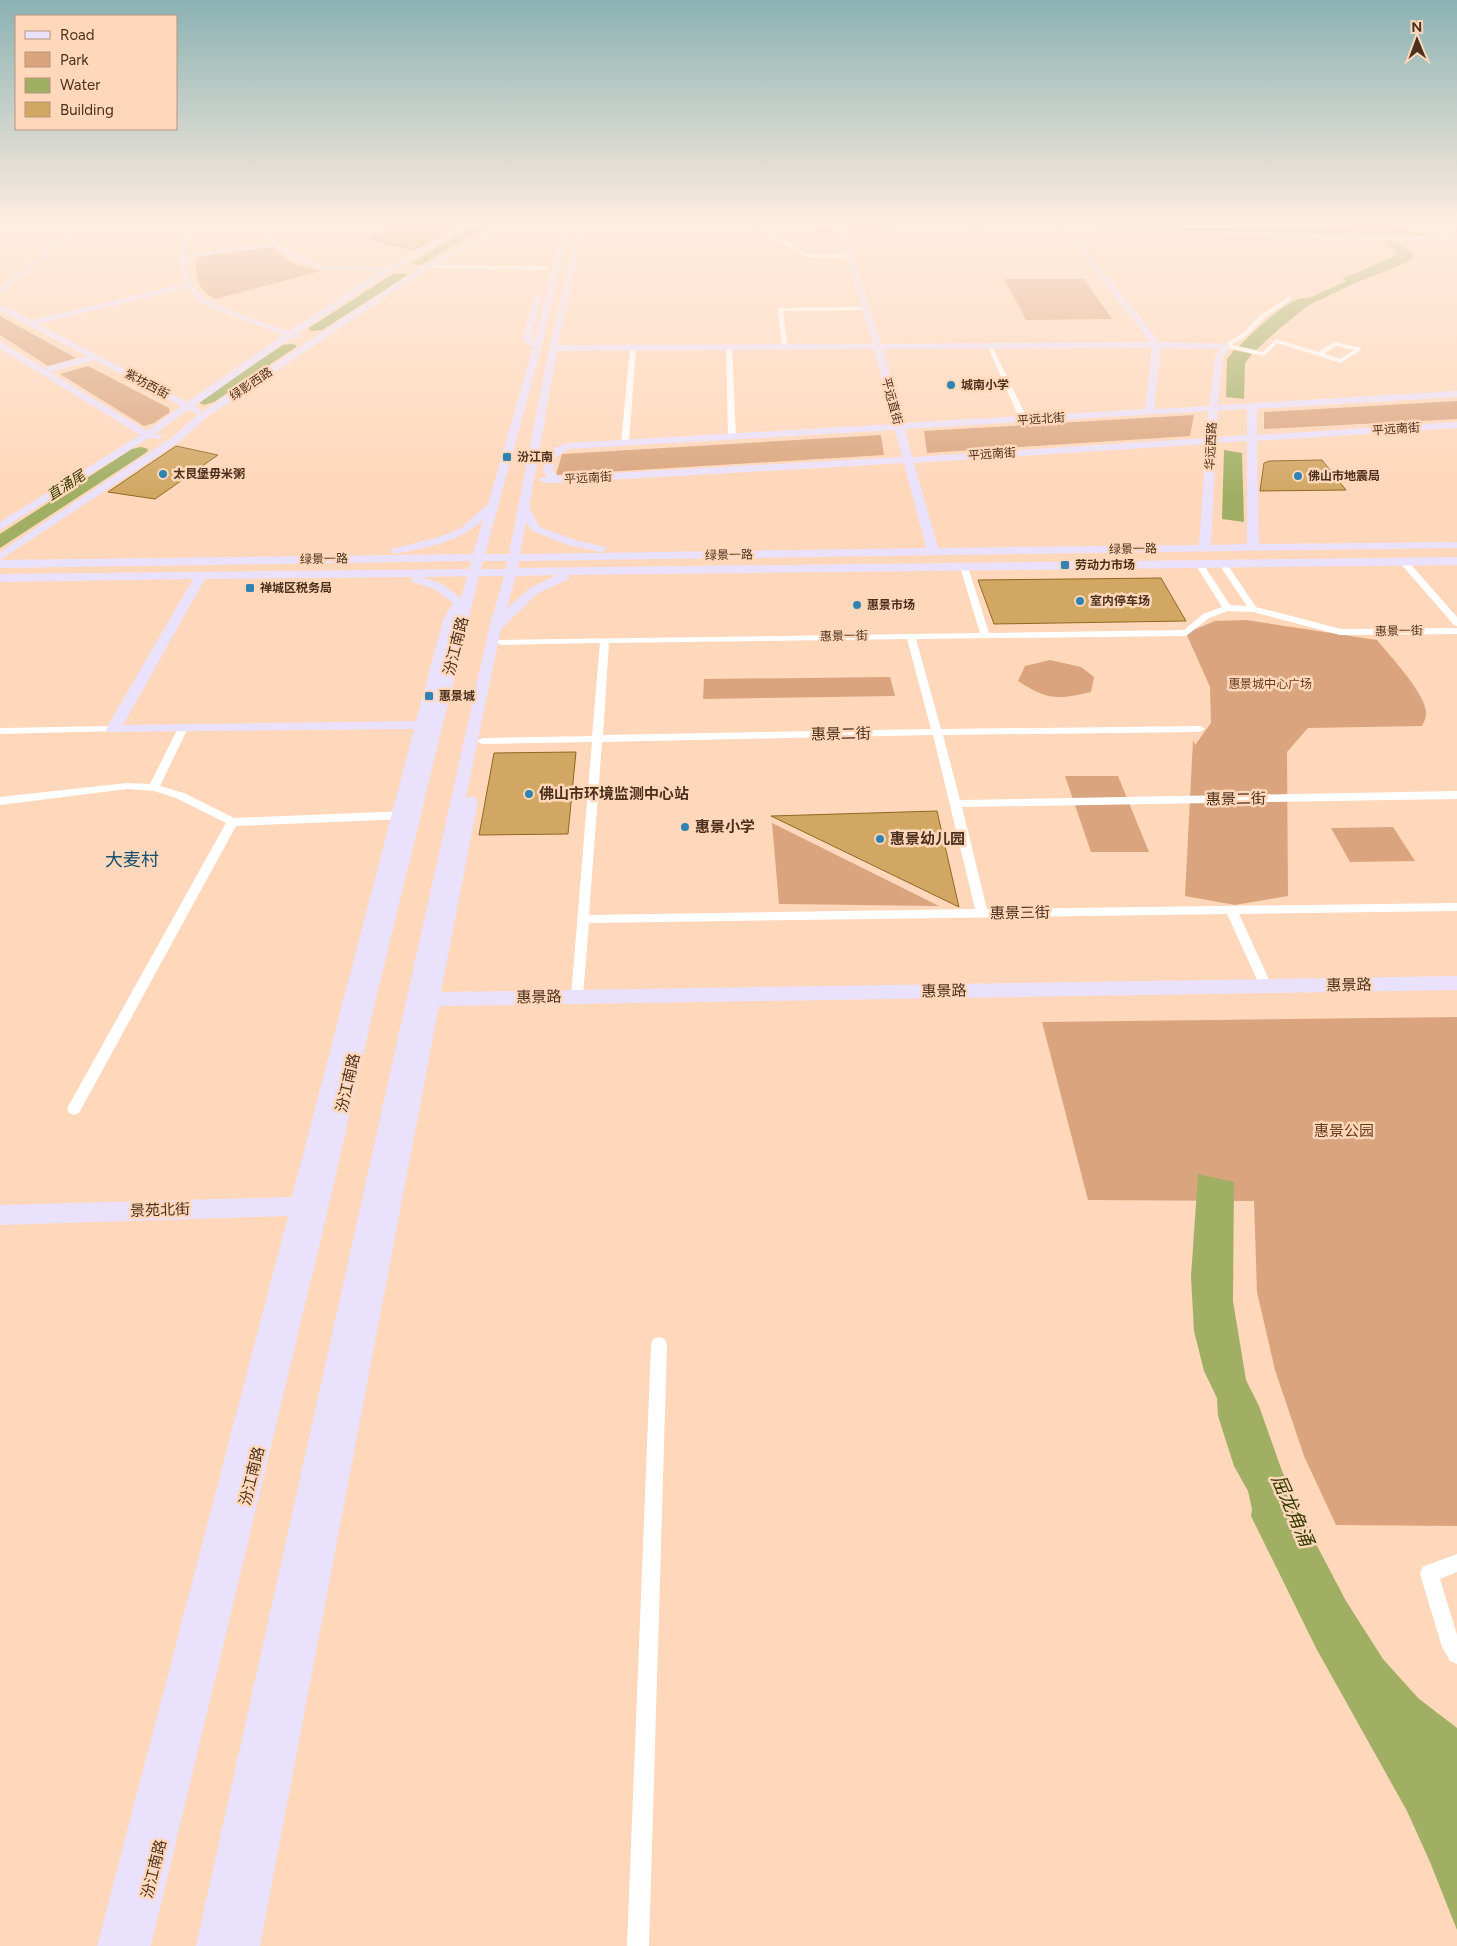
<svg xmlns="http://www.w3.org/2000/svg" width="1457" height="1946" font-family="Figtree,'Noto Sans SC',sans-serif">
<style>
.green{fill:#daa57e}
.water{fill:#a1af64}
.building{fill:#d2a763;stroke:#906923}
.lines{fill:none;stroke-linecap:round;stroke-linejoin:round}
.street{fill:#fff;fill-rule:evenodd}
.secondary{fill:#eae1fd;fill-rule:evenodd}
.poi-dot{fill:#2f84b4;stroke:#ffd7ba;stroke-width:2}
.labels{text-anchor:middle;stroke-width:5;stroke-linejoin:round;paint-order:stroke}
.far-street-label{font-size:12px;fill:#4b311d;stroke:#ffd7ba}
.far-poi-label{font-size:12px;font-weight:bold;fill:#4b311d;stroke:#ffd7ba;text-anchor:start}
.far-park-label{font-size:12px;fill:#653b16;stroke:#ffd7ba}
.far-water-label{font-size:14px;font-style:italic;fill:#373f04;stroke:#ffd7ba}
.street-label{font-size:15px;fill:#4b311d;stroke:#ffd7ba}
.poi-label{font-size:15px;font-weight:bold;fill:#4b311d;stroke:#ffd7ba;text-anchor:start}
.park-label{font-size:15px;fill:#653b16;stroke:#ffd7ba}
.quarter-label{font-size:18px;fill:#165172;stroke:#ffd7ba}
.near-water-label{font-size:19px;font-style:italic;fill:#373f04;stroke:#ffd7ba}
</style>
<rect width="100%" height="100%" fill="#ffd7ba"/>
<!-- green -->
<path class="green" d="M 272,247 L 292,263 L 321,271 L 215,299 C 194,287 198,277 195,256 Z
M 1004,279 L 1084,279 L 1112,319 L 1026,320 Z
M 0,316 L 76,358 L 48,366 L 0,335 Z
M 88,366 L 169,408 L 170,412 L 154,423 L 144,426 L 60,374 Z
M 1457,401 L 1457,419 L 1264,429 L 1264,412 Z
M 1194,415 L 1190,436 L 927,453 L 924,431 Z
M 881,435 L 884,455 L 556,475 L 562,454 Z
M 1246,620 L 1377,640 C 1389,655 1428,696 1426,714 C 1426,718 1424,722 1422,726 L 1308,728 L 1287,752 L 1288,896 L 1235,905 L 1185,896 L 1193,740 L 1195,745 L 1211,723 L 1210,687 L 1186,633 L 1215,621 Z
M 1050,660 L 1081,667 L 1094,677 L 1091,692 C 1057,700 1047,700 1018,681 L 1025,666 Z
M 890,677 L 895,696 L 703,699 L 704,679 Z
M 1065,776 L 1118,776 L 1149,852 L 1091,852 Z
M 772,823 L 939,906 L 779,904 Z
M 1393,827 L 1415,861 L 1350,862 L 1331,828 Z
M 1457,1017 L 1457,1526 L 1336,1525 L 1304,1456 L 1275,1370 L 1257,1292 L 1254,1201 L 1088,1200 L 1042,1022 Z"/>
<!-- water -->
<path class="water" d="M 483,222 L 498,222 L 470,235 L 421,265 L 411,264 L 458,234 Z
M 854,222 L 1047,225 L 1045,227 Z
M 1092,225 L 1424,232 L 1427,235 L 1093,228 L 1091,227 Z
M 1380,239 L 1394,240 L 1411,252 L 1414,257 L 1406,263 L 1353,284 L 1309,305 L 1280,328 L 1256,350 L 1239,346 C 1253,333 1289,295 1309,298 L 1347,281 L 1342,279 L 1397,255 L 1396,251 Z
M 404,273 L 408,275 L 322,330 L 310,331 L 309,328 L 393,274 Z
M 291,344 L 296,345 L 296,347 L 214,402 L 204,405 L 197,402 L 283,345 Z
M 1234,350 L 1252,354 L 1245,363 L 1244,399 L 1226,397 L 1227,359 Z
M 141,447 L 148,449 L 147,452 L 0,548 L 0,534 L 132,449 Z
M 1224,450 L 1242,453 L 1244,522 L 1222,519 Z
M 1198,1174 L 1234,1182 L 1233,1301 L 1246,1380 L 1259,1406 L 1282,1471 L 1315,1542 L 1346,1601 L 1383,1659 L 1418,1698 L 1457,1728 L 1457,1930 L 1430,1862 L 1407,1811 L 1316,1648 L 1251,1516 L 1252,1509 L 1248,1491 L 1234,1466 L 1218,1416 L 1217,1398 L 1204,1371 L 1194,1331 L 1191,1277 Z"/>
<!-- building -->
<path class="building" d="M 394,222 L 463,222 L 413,250 L 370,239 L 388,232 Z
M 176,446 L 218,455 L 155,499 L 108,492 Z
M 1322,460 L 1346,490 L 1260,491 L 1264,463 L 1269,461 Z
M 1161,578 L 1186,621 L 994,624 L 978,580 Z
M 576,752 L 568,834 L 479,835 L 494,753 Z
M 937,811 L 959,907 L 771,816 Z"/>
<g class="lines">
<!-- street -->
<path class="street" d="M 751,222 L 809,254 L 850,254 L 853,256 L 850,258 L 806,257 L 749,225 Z
M 427,265 L 545,266 L 548,268 L 545,270 L 425,268 Z
M 1290,296 L 1292,299 L 1265,317 L 1247,335 L 1231,345 L 1263,352 L 1276,339 L 1318,352 L 1335,342 L 1361,348 L 1361,350 L 1341,363 L 1277,343 L 1264,356 L 1224,347 L 1224,345 L 1243,333 L 1261,315 ZM 1336,346 L 1354,350 L 1340,359 L 1324,354 Z
M 866,307 L 868,310 L 783,311 L 788,347 L 785,349 L 782,347 L 778,308 Z
M 987,345 L 992,346 L 1028,420 L 1026,421 L 1020,420 Z
M 633,346 L 636,348 L 629,443 L 625,445 L 621,443 L 630,348 Z
M 729,346 L 732,348 L 736,437 L 732,439 L 728,437 L 726,348 Z
M 1400,559 L 1406,559 L 1457,617 L 1457,626 L 1454,625 L 1400,563 Z
M 1222,560 L 1225,561 L 1256,607 L 1341,629 L 1457,628 L 1457,634 L 1340,635 L 1253,612 L 1228,611 L 1209,618 L 1186,636 L 916,639 L 941,729 L 1200,726 L 1205,729 L 1200,732 L 943,735 L 960,800 L 1457,791 L 1457,799 L 962,807 L 987,909 L 1457,903 L 1457,911 L 1239,914 L 1272,986 L 1270,989 L 1262,989 L 1260,986 L 1227,914 L 589,923 L 583,996 L 582,1000 L 572,1000 L 571,996 L 592,742 L 482,744 L 477,741 L 482,738 L 592,736 L 600,643 L 501,645 L 496,642 L 498,640 L 980,633 L 960,567 L 964,564 L 968,567 L 989,633 L 1184,630 L 1203,614 L 1222,607 L 1195,564 L 1196,562 L 1202,562 L 1230,605 L 1247,606 L 1218,563 ZM 907,639 L 931,729 L 603,735 L 609,643 ZM 933,735 L 975,909 L 589,915 L 602,742 Z
M 183,725 L 188,728 L 160,786 L 184,793 L 234,818 L 407,811 L 412,815 L 407,819 L 236,826 L 79,1113 L 74,1115 L 69,1113 L 67,1109 L 69,1105 L 226,823 L 176,798 L 154,791 L 127,789 L 0,805 L 0,797 L 127,783 L 150,784 L 178,728 Z
M 113,726 L 118,729 L 117,731 L 0,734 L 0,728 Z
M 659,1337 L 665,1339 L 667,1345 L 649,1946 L 627,1946 L 651,1345 L 653,1339 Z
M 1457,1554 L 1457,1572 L 1440,1579 L 1457,1635 L 1457,1664 L 1450,1661 L 1442,1647 L 1420,1574 L 1422,1567 Z"/>
<!-- secondary -->
<path class="secondary" d="M 80,222 L 88,222 L 0,294 L 0,288 Z
M 183,222 L 191,222 L 188,253 L 270,243 L 263,231 L 269,222 L 275,222 L 271,231 L 278,244 L 299,255 L 326,266 L 387,267 L 467,222 L 476,222 L 395,269 L 297,334 L 300,335 L 300,339 L 291,338 L 195,406 L 200,409 L 200,413 L 417,269 L 503,222 L 512,222 L 423,273 L 207,417 L 179,442 L 0,560 L 473,554 L 483,520 C 456,544 430,546 396,554 L 390,551 L 392,549 L 439,537 L 461,528 L 488,504 L 533,347 L 522,341 L 534,297 L 538,295 L 542,297 L 531,340 L 534,341 L 565,222 L 572,222 L 542,346 L 485,554 L 509,554 L 549,348 L 579,222 L 586,222 L 558,345 L 873,344 L 838,228 L 654,224 L 651,222 L 837,224 L 837,222 L 843,222 L 844,224 L 1062,228 L 1058,224 L 1062,222 L 1069,229 L 1441,236 L 1420,222 C 1435,221 1443,237 1457,237 L 1457,241 L 1451,242 L 1073,233 L 1160,342 L 1229,344 L 1230,346 L 1223,357 L 1218,405 L 1457,391 L 1457,397 L 1257,409 L 1257,435 L 1457,422 L 1457,428 L 1257,441 L 1259,544 L 1457,542 L 1457,548 L 519,561 L 518,568 L 1457,557 L 1457,565 L 568,575 L 569,577 L 567,580 L 538,593 L 501,629 L 466,797 L 475,797 L 478,801 L 441,992 L 1457,976 L 1457,990 L 439,1006 L 260,1946 L 228,1946 L 286,1662 L 228,1946 L 196,1946 L 489,628 L 504,576 L 479,576 L 375,1003 L 329,1205 L 151,1946 L 97,1946 L 288,1216 L 0,1225 L 0,1205 L 292,1197 L 414,729 L 108,732 L 106,729 L 193,579 L 0,582 L 0,574 L 469,569 L 471,561 L 0,568 L 0,552 L 171,438 L 200,413 L 197,414 L 188,410 L 155,434 L 161,435 L 161,439 L 149,438 L 0,530 L 0,522 L 140,435 L 0,349 L 0,342 L 3,343 L 44,368 L 87,356 L 0,311 L 0,307 L 7,307 L 32,320 L 185,283 L 179,256 ZM 845,228 L 1065,233 L 1150,342 L 881,344 ZM 274,247 L 293,259 L 325,270 L 380,271 L 289,331 C 269,324 212,307 200,294 C 191,284 188,271 188,258 ZM 187,288 L 201,304 L 283,335 L 187,402 L 39,324 ZM 1152,348 L 1145,409 L 903,423 L 883,349 ZM 1161,348 L 1220,349 L 1215,357 L 1209,406 L 1154,409 ZM 874,349 L 894,424 L 568,443 C 551,448 545,453 543,470 L 547,477 L 540,478 L 539,480 L 544,483 L 555,483 L 904,463 L 926,548 L 520,554 L 526,522 L 532,531 L 568,545 L 601,552 L 607,549 L 605,547 L 575,540 L 540,527 L 529,508 L 557,351 ZM 94,360 L 181,406 L 147,431 L 50,372 ZM 1247,409 L 1247,435 L 1216,437 L 1218,411 ZM 1208,411 L 1206,438 L 912,457 L 905,429 ZM 895,430 L 902,457 L 558,476 L 553,470 L 555,458 L 569,449 ZM 1247,441 L 1247,544 L 1211,545 L 1216,443 ZM 1206,444 L 1199,545 L 938,548 L 914,463 ZM 483,561 L 507,561 L 506,569 L 481,569 ZM 557,575 L 530,588 L 507,608 L 516,576 ZM 467,576 L 461,598 L 442,584 L 422,577 ZM 413,577 L 411,579 L 413,582 L 434,589 L 453,603 L 443,620 L 416,721 L 123,725 L 205,579 ZM 456,618 L 443,672 L 455,620 Z"/>
</g>
<!-- sky -->
<linearGradient id="sky" x2="0" y2="1"><stop stop-color="#8bb2b3"/><stop offset="0.45" stop-color="#ffede0"/><stop offset="1" stop-color="#ffede0" stop-opacity="0"/></linearGradient>
<rect width="1457" height="494" fill="url(#sky)"/>
<!-- markers -->
<g class="poi-dot">
<circle cx="951" cy="385" r="5"/>
<rect x="502" y="452" width="10" height="10" rx="2.5"/>
<circle cx="163" cy="474" r="5"/>
<circle cx="1298" cy="476" r="5"/>
<rect x="1060" y="560" width="10" height="10" rx="2.5"/>
<rect x="245" y="583" width="10" height="10" rx="2.5"/>
<circle cx="1080" cy="601" r="5"/>
<circle cx="857" cy="605" r="5"/>
<rect x="424" y="691" width="10" height="10" rx="2.5"/>
<circle cx="529" cy="794" r="5"/>
<circle cx="685" cy="827" r="5"/>
<circle cx="880" cy="839" r="5"/>
</g>
<g class="labels">
<!-- far-street labels -->
<g class="far-street-label">
<text transform="translate(147 384) rotate(28)" y="4">紫坊西街</text>
<text transform="translate(251 384) rotate(-34)" y="4">绿影西路</text>
<text transform="translate(892 401) rotate(75)" y="4">平远直街</text>
<text transform="translate(1041 419) rotate(-4)" y="4">平远北街</text>
<text transform="translate(1396 429) rotate(-4)" y="4">平远南街</text>
<text transform="translate(1211 446) rotate(-87)" y="4">华远西路</text>
<text transform="translate(992 454) rotate(-4)" y="4">平远南街</text>
<text transform="translate(588 478) rotate(-3)" y="4">平远南街</text>
<text transform="translate(1133 549) rotate(-1)" y="4">绿景一路</text>
<text transform="translate(729 555) rotate(-1)" y="4">绿景一路</text>
<text transform="translate(324 559) rotate(-1)" y="4">绿景一路</text>
<text transform="translate(1399 631) rotate(-1)" y="4">惠景一街</text>
<text transform="translate(844 636) rotate(-1)" y="4">惠景一街</text>
</g>
<!-- far-poi labels -->
<g class="far-poi-label">
<text x="961" y="389">城南小学</text>
<text x="517" y="461">汾江南</text>
<text x="173" y="478">太艮堡毋米粥</text>
<text x="1308" y="480">佛山市地震局</text>
<text x="1075" y="569">劳动力市场</text>
<text x="260" y="592">禅城区税务局</text>
<text x="1090" y="605">室内停车场</text>
<text x="867" y="609">惠景市场</text>
<text x="439" y="700">惠景城</text>
</g>
<!-- far-park labels -->
<g class="far-park-label">
<text x="1270" y="688">惠景城中心广场</text>
</g>
<!-- far-water labels -->
<g class="far-water-label">
<text transform="translate(66 485) rotate(-33)" y="5">直涌尾</text>
</g>
<!-- street labels -->
<g class="street-label">
<text transform="translate(456 646) rotate(-76)" y="5">汾江南路</text>
<text transform="translate(841 734) rotate(-1)" y="5">惠景二街</text>
<text transform="translate(1236 799) rotate(-1)" y="5">惠景二街</text>
<text transform="translate(1020 913) rotate(-1)" y="5">惠景三街</text>
<text transform="translate(1349 985) rotate(-1)" y="5">惠景路</text>
<text transform="translate(944 991) rotate(-1)" y="5">惠景路</text>
<text transform="translate(539 997) rotate(-1)" y="5">惠景路</text>
<text transform="translate(348 1083) rotate(-77)" y="5">汾江南路</text>
<text transform="translate(160 1210) rotate(-2)" y="5">景苑北街</text>
<text transform="translate(252 1476) rotate(-76)" y="5">汾江南路</text>
<text transform="translate(154 1869) rotate(-76)" y="5">汾江南路</text>
</g>
<!-- poi labels -->
<g class="poi-label">
<text x="539" y="799">佛山市环境监测中心站</text>
<text x="695" y="832">惠景小学</text>
<text x="890" y="844">惠景幼儿园</text>
</g>
<!-- park labels -->
<g class="park-label">
<text x="1344" y="1136">惠景公园</text>
</g>
<!-- quarter labels -->
<g class="quarter-label">
<text x="132" y="866">大麦村</text>
</g>
<!-- near-water labels -->
<g class="near-water-label">
<text transform="translate(1293 1510) rotate(66)" y="7">屈龙角涌</text>
</g>
</g>
<!-- legend -->
<rect x="15" y="15" width="162" height="115" fill="#ffd7ba" stroke="#b7957b"/>
<rect x="25" y="31" width="25" height="8" fill="#eae1fd" stroke="#b7957b"/>
<text x="60" y="40" font-size="15" fill="#4b311d">Road</text>
<rect x="25" y="52" width="25" height="15" fill="#daa57e" stroke="#b7957b"/>
<text x="60" y="65" font-size="15" fill="#4b311d">Park</text>
<rect x="25" y="78" width="25" height="15" fill="#a1af64" stroke="#b7957b"/>
<text x="60" y="90" font-size="15" fill="#4b311d">Water</text>
<rect x="25" y="102" width="25" height="15" fill="#d2a763" stroke="#b7957b"/>
<text x="60" y="115" font-size="15" fill="#4b311d">Building</text>
<!-- north arrow -->
<g transform="translate(1417 40) rotate(359)" stroke="#ffd7ba" stroke-width="4" paint-order="stroke">
<path d="M0-4L9 19L0 12L-9 19Z" fill="#4b311d"/>
<text y="-8" font-size="14" font-weight="bold" text-anchor="middle" fill="#4b311d">N</text>
</g>
</svg>
